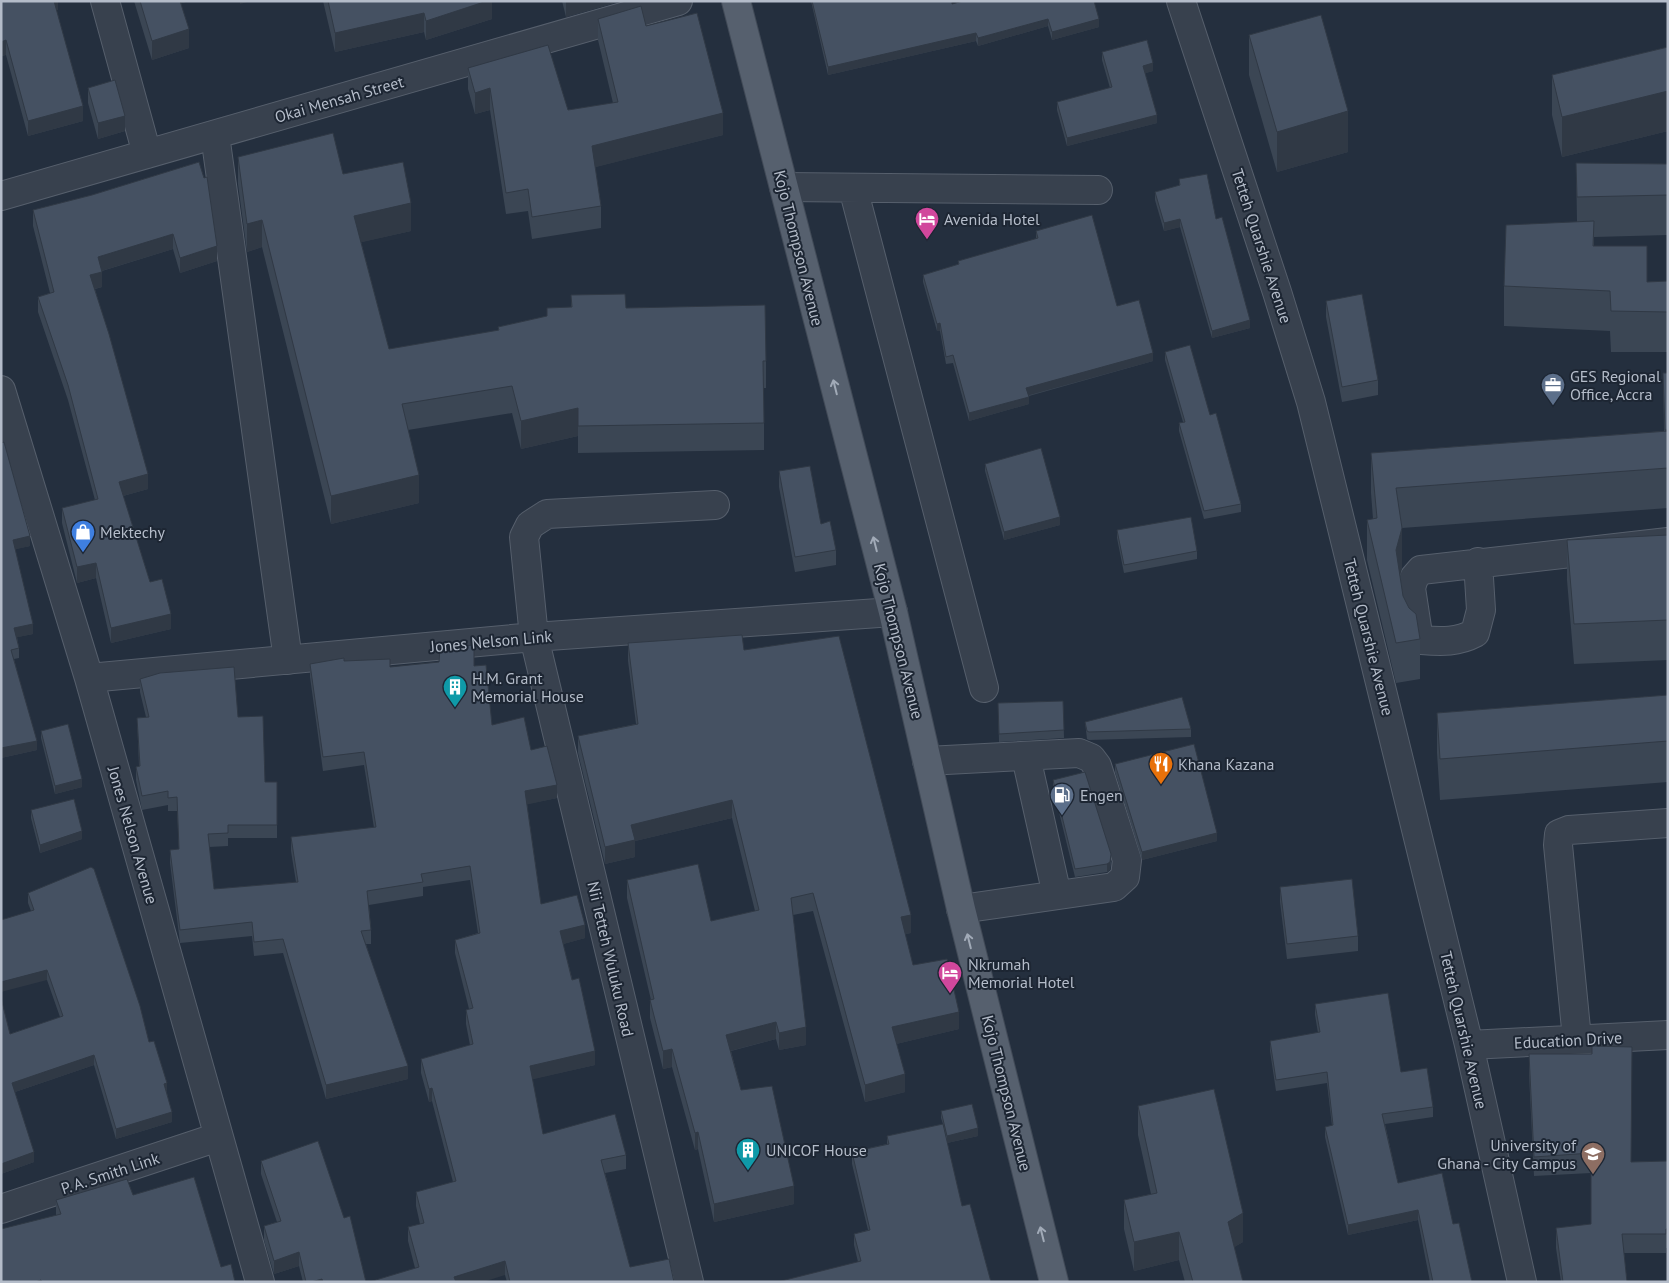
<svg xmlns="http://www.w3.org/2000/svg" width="1669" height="1283" font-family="'PT Sans',sans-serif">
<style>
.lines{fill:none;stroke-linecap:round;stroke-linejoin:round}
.minor-casing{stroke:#565f6c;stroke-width:30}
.major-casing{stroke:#414a57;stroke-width:30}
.minor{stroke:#38414e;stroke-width:28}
.major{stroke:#56606e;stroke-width:28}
.wall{fill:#3b4654}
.shaded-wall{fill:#303945}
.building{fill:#455162;stroke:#303945}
.oneway{stroke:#a1aab7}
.labels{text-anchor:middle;stroke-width:4;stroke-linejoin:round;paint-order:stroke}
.street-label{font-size:16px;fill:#b4bcc9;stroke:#1d2633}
.poi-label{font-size:16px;fill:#b4bcc9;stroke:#1d2633;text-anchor:start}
</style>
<rect width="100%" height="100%" fill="#242f3e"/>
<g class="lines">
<defs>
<path id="minor" d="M 105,1 L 147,154
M 1181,1 L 1277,292 L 1311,402 L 1469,1045 L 1522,1282
M 215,135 L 288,660
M 784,187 L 1098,190
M 853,188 L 984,688
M 1,196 L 678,1
M 1,390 L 89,678 L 260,1282
M 1478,562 L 1481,610 L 1475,633 C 1458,642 1442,642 1422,640 L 1418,634 L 1411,588 L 1414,578 L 1421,570 L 1668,542
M 89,678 L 534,637 L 893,612
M 1026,757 L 1057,895
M 927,761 L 1079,753 L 1091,758 L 1097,766 L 1127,860 L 1125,877 L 1114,887 L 961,909
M 1577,1039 L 1558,845 L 1559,834 L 1569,830 L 1668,823
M 1469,1045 L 1668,1035
M 1,1209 L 218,1137
M 689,1282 L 534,637 L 524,537 L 530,525 L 547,514 L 715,505"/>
<path id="major" d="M 736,1 L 893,612 L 961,909 L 1054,1282"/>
</defs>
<!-- minor casing -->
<use href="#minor" class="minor-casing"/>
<!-- major casing -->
<use href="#major" class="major-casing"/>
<!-- minor -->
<use href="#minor" class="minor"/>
<!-- major -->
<use href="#major" class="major"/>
</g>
<!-- wall -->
<path class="wall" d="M 1,1 L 58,1 L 58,10 L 56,10 L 83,121 L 28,136 L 6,55 L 1,56 Z
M 134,1 L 190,1 L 181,3 L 189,48 L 152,60 Z
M 323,1 L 492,1 L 492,19 L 426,40 L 424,32 L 335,52 Z
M 562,1 L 621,1 L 566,17 Z
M 811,1 L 952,1 L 952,4 L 1099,27 L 1052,40 L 1048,26 L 978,46 L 976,41 L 828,75 Z
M 598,19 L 646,26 L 723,135 L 595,167 L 601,206 L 601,228 L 532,239 L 528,211 L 506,214 L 490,110 L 475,114 L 468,89 L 468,68 L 568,110 L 613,103 L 598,40 Z
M 1249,35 L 1348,152 L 1277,172 L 1249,75 Z
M 1668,47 L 1668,131 L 1562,157 L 1552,115 L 1552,75 Z
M 1102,52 L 1153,71 L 1145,73 L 1157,123 L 1067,146 L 1057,110 L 1057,102 L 1110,88 L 1102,60 Z
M 88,88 L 125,131 L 98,139 L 88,103 Z
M 238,157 L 343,174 L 411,231 L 361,242 L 389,349 L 498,331 L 498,327 L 547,316 L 571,307 L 571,295 L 626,308 L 766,361 L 766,388 L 764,388 L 764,450 L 578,453 L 578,436 L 521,449 L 512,413 L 408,430 L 419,503 L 331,524 L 262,247 L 247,252 L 238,184 Z
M 199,162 L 217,261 L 180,273 L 173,249 L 102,271 L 102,287 L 95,289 L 148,489 L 123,496 L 150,582 L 171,629 L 111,643 L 96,578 L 77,583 L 62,523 L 62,508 L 95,500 L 68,400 L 38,312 L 38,297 L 50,293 L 33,226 L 33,210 L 92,195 Z
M 1576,163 L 1668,164 L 1668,235 L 1594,237 L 1594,246 L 1647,282 L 1668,281 L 1668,352 L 1611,352 L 1610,331 L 1504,326 L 1504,286 L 1577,222 Z
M 1179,179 L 1216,219 L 1250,328 L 1212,338 L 1180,227 L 1164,231 L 1155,200 L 1155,192 L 1179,186 Z
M 1036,231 L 1117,306 L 1153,361 L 1029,396 L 1029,404 L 969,421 L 953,363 L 946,364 L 940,331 L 937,331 L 923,282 L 923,275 L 958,265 L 958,261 L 1036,239 Z
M 1326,301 L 1378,380 L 1378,395 L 1342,402 L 1326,317 Z
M 1165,352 L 1210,415 L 1241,504 L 1241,512 L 1204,519 L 1179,431 L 1179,423 L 1183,422 L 1165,360 Z
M 1663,373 L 1668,373 L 1668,508 L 1402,528 L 1402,568 L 1400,576 L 1403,596 L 1420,639 L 1420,679 L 1396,683 L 1367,560 L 1367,520 L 1373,519 L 1371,493 L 1371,453 L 1664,431 Z
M 1,443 L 30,546 L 15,549 L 33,634 L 17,637 L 19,648 L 19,658 L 14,659 L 37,750 L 1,758 Z
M 985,464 L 1060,525 L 1004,540 L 985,471 Z
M 779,471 L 821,524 L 836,550 L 836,565 L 795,572 L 779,487 Z
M 1117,530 L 1197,551 L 1197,559 L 1124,573 L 1117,538 Z
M 1668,535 L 1668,660 L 1574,664 L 1567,580 L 1567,540 Z
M 628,643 L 744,650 L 911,933 L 905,934 L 913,965 L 959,1029 L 896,1044 L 905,1092 L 865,1102 L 813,911 L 793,915 L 806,1045 L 779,1050 L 776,1039 L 731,1051 L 741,1090 L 794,1204 L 714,1222 L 698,1149 L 695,1150 L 672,1067 L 663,1069 L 650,1018 L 650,1000 L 651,1000 L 627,898 L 627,880 L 711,921 L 755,911 L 732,818 L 635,841 L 635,857 L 605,864 L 578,753 L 578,736 L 636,724 L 628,661 Z
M 344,661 L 390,667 L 474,666 L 492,725 L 531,750 L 557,798 L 527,804 L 541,904 L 585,938 L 563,944 L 595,1065 L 532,1079 L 543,1134 L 626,1155 L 626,1169 L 605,1173 L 630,1267 L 674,1282 L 507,1282 L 505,1275 L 415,1268 L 408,1241 L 408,1227 L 420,1224 L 416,1206 L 416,1192 L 453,1182 L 432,1101 L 429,1102 L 421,1073 L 421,1059 L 470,1045 L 466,1024 L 466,1010 L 469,1009 L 455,953 L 455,940 L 478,933 L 470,880 L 423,887 L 423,896 L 369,905 L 371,930 L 371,944 L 366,944 L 408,1079 L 326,1099 L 283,953 L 254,956 L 252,936 L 180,943 L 170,863 L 170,850 L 179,849 L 177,811 L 168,811 L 168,805 L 142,810 L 136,780 L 136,767 L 139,766 L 137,718 L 146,717 L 140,692 L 140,679 L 238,717 L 265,782 L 277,782 L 277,838 L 228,838 L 228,846 L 209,847 L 214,889 L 296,882 L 291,851 L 291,837 L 374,828 L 364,765 L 323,771 L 310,677 L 310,664 Z
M 1668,695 L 1668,782 L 1440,800 L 1437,753 L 1437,713 Z
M 1063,701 L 1064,738 L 999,742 L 998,703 Z
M 1085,722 L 1191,729 L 1191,737 L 1089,740 L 1087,739 Z
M 41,731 L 82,787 L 55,794 L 41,738 Z
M 1115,764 L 1217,841 L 1142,860 L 1115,772 Z
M 1053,780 L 1111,862 L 1110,869 L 1107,872 L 1075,877 L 1053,788 Z
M 31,810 L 82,839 L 40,853 L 31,818 Z
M 1280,887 L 1358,936 L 1358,951 L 1287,959 L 1280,902 Z
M 28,893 L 149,1042 L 167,1093 L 172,1122 L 116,1139 L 94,1065 L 15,1092 L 34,1162 L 1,1174 L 10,1034 L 60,1017 L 47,980 L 31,911 L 28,903 Z
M 1315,1004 L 1401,1072 L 1433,1107 L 1433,1117 L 1385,1124 L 1398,1183 L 1453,1224 L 1472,1282 L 1430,1282 L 1418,1220 L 1348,1235 L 1325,1137 L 1325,1127 L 1332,1126 L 1327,1083 L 1276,1091 L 1270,1051 L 1270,1041 L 1318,1033 L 1315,1015 Z
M 1529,1054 L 1631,1162 L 1668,1161 L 1668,1248 L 1666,1248 L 1666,1253 L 1624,1253 L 1627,1282 L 1561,1282 L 1556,1248 L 1556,1228 L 1591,1224 L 1591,1173 L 1534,1176 L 1529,1074 Z
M 1138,1106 L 1243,1242 L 1234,1247 L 1243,1282 L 1185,1282 L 1179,1260 L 1134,1271 L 1124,1229 L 1124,1200 L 1151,1194 L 1138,1135 Z
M 941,1111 L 978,1136 L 947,1143 L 962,1206 L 991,1282 L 858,1262 L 854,1245 L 854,1234 L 868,1230 L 852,1164 L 852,1152 L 887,1144 L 887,1136 L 943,1124 L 941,1118 Z
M 261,1161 L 366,1282 L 303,1282 L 299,1266 L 274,1274 L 264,1240 L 264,1226 L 277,1222 L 261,1174 Z
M 133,1195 L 221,1267 L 56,1215 L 56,1200 Z"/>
<!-- shaded-wall -->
<path class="shaded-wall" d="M 53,1 L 58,1 L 58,10 L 53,11 Z
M 175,1 L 190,1 L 175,5 Z
M 240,1 L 251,1 L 240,4 Z
M 487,1 L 492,1 L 492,19 L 426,40 L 426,21 Z
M 566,1 L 621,1 L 566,17 Z
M 424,13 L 424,32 L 335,52 L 335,33 Z
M 1048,19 L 1048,26 L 978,46 L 978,38 Z
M 1099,19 L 1099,27 L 1052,40 L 1052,32 Z
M 189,29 L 189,48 L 152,60 L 152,41 Z
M 976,33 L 976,41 L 828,75 L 828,67 Z
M 6,40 L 6,55 L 1,56 L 1,42 Z
M 1153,63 L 1153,71 L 1143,74 L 1143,66 Z
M 490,88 L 490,110 L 475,114 L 475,93 Z
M 1668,91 L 1668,131 L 1562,157 L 1562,117 Z
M 83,106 L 83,121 L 28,136 L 28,121 Z
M 1348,111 L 1348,152 L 1277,172 L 1277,132 Z
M 723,113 L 723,135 L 592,168 L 592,146 Z
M 1157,115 L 1157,123 L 1067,146 L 1067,138 Z
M 125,116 L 125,131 L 98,139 L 98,123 Z
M 411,203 L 411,231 L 354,244 L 354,216 Z
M 1180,219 L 1180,227 L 1164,231 L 1164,223 Z
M 262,220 L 262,247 L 247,252 L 247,224 Z
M 173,234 L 173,249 L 98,272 L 98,257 Z
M 217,246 L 217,261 L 180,273 L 180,258 Z
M 102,272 L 102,287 L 90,290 L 90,275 Z
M 1250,320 L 1250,328 L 1212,338 L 1212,331 Z
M 940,323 L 940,331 L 937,331 L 937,324 Z
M 1153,353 L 1153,361 L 1026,396 L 1026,388 Z
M 1029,397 L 1029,404 L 969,421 L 969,413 Z
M 578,408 L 578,436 L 521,449 L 521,421 Z
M 148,474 L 148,489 L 119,497 L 119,482 Z
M 419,475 L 419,503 L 331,524 L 331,496 Z
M 1060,517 L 1060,525 L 1004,540 L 1004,532 Z
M 1402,528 L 1402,568 L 1396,590 L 1396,550 Z
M 30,536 L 30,546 L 13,550 L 13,540 Z
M 96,563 L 96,578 L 77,583 L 77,567 Z
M 171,614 L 171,629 L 111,643 L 111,628 Z
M 33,624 L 33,634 L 14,638 L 14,628 Z
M 37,741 L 37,750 L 1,758 L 1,748 Z
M 82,779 L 82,787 L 55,794 L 55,786 Z
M 557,785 L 557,798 L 525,805 L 525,791 Z
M 732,800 L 732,818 L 635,841 L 635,857 L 605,864 L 605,847 L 631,825 Z
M 82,831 L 82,839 L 40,853 L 40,845 Z
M 1217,833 L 1217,841 L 1142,860 L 1142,852 Z
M 1111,854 L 1110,869 L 1107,872 L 1107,864 Z
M 911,915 L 911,933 L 901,935 L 901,917 Z
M 585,925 L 585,938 L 560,945 L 560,931 Z
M 47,970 L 47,980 L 1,992 L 1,982 Z
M 959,1012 L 959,1029 L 892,1045 L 892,1027 Z
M 776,1022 L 776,1039 L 726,1052 L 726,1035 Z
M 806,1027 L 806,1045 L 779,1050 L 779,1033 Z
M 672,1049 L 672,1067 L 663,1069 L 663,1051 Z
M 595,1051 L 595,1065 L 530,1080 L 530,1066 Z
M 94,1055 L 94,1065 L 12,1093 L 12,1083 Z
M 408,1066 L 408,1079 L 326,1099 L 326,1085 Z
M 905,1074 L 905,1092 L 865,1102 L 865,1085 Z
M 167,1083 L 167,1093 L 164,1084 Z
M 432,1088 L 432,1101 L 429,1102 L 429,1089 Z
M 172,1112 L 172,1122 L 116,1139 L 116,1129 Z
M 978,1128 L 978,1136 L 947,1143 L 947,1136 Z
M 698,1132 L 698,1149 L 695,1150 L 695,1133 Z
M 34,1152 L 34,1162 L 1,1174 L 1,1164 Z
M 794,1186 L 794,1204 L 714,1222 L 714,1204 Z
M 1418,1210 L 1418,1220 L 1348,1235 L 1348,1225 Z
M 1243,1213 L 1243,1242 L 1228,1251 L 1228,1222 Z
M 1179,1232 L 1179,1260 L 1134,1271 L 1134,1242 Z
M 299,1252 L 299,1266 L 274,1274 L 274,1261 Z
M 505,1261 L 505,1275 L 483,1282 L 454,1282 L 454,1277 Z
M 322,1279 L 322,1282 L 311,1282 Z"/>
<!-- building -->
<path class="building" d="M 1,1 L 54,1 L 83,106 L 28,121 L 6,40 L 1,42 Z
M 140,1 L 180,1 L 189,29 L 152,41 Z
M 328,1 L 487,1 L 426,21 L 424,13 L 335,33 Z
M 812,1 L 952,1 L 952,4 L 963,1 L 1094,1 L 1099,19 L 1052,32 L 1048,19 L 978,38 L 976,33 L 828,67 Z
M 641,6 L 646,26 L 697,13 L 723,113 L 592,146 L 601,206 L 532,217 L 528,189 L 506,193 L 490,88 L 475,93 L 468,68 L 548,45 L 568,110 L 618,102 L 598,19 Z
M 1321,15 L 1348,111 L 1277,132 L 1249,35 Z
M 1147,40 L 1153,63 L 1143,66 L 1157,115 L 1067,138 L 1057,102 L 1112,87 L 1102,52 Z
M 1668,47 L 1668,91 L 1562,117 L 1552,75 Z
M 115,80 L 125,116 L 98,123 L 88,88 Z
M 333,133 L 343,174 L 403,162 L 411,203 L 354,216 L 389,349 L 499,330 L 498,327 L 547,316 L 547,308 L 572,307 L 571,295 L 625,294 L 626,308 L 765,305 L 766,361 L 763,361 L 764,423 L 578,426 L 578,408 L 521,421 L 512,386 L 402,404 L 419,475 L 331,496 L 262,220 L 247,224 L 238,157 Z
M 199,162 L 204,178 L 207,177 L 217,246 L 180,258 L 173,234 L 98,257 L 102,272 L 90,275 L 109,334 L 148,474 L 119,482 L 150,582 L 162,579 L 171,614 L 111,628 L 96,563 L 77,567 L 62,508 L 98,499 L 68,385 L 38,297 L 54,292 L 33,210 L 92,195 Z
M 1576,163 L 1668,164 L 1668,195 L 1577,197 Z
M 1207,174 L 1216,219 L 1222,217 L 1250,320 L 1212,331 L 1180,219 L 1164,223 L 1155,192 L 1180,185 L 1179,179 Z
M 1092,215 L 1117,306 L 1139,300 L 1153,353 L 1026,388 L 1029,397 L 969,413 L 953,355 L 946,357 L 940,323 L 937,324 L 923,275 L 959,264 L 958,261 L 1038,238 L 1036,231 Z
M 1594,221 L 1593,246 L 1647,246 L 1647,282 L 1668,281 L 1668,312 L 1611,311 L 1610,291 L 1504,286 L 1506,225 Z
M 1362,294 L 1378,380 L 1342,387 L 1326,301 Z
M 1190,345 L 1210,415 L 1216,413 L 1241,504 L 1204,511 L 1179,423 L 1185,422 L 1165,352 Z
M 1663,373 L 1668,373 L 1668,430 L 1665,430 Z
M 1668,431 L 1668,468 L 1396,488 L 1402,528 L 1396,550 L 1403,596 L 1409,608 L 1416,614 L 1420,639 L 1396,643 L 1367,520 L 1377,518 L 1371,453 Z
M 4,442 L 30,536 L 13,540 L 33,624 L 14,628 L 19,648 L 11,650 L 37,741 L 1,748 L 1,443 Z
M 1041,448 L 1060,517 L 1004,532 L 985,464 Z
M 810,466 L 821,524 L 830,521 L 836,550 L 795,557 L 779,471 Z
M 1191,517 L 1197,551 L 1124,565 L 1117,530 Z
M 1668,535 L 1668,620 L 1574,624 L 1567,540 Z
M 742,635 L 744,650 L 839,636 L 911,915 L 901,917 L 913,965 L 947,959 L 959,1012 L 892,1027 L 905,1074 L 865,1085 L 813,893 L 791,898 L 806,1027 L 779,1033 L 776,1022 L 726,1035 L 741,1090 L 772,1086 L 794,1186 L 714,1204 L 698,1132 L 695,1133 L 672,1049 L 663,1051 L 650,1000 L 654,999 L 627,880 L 698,864 L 711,921 L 759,910 L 732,800 L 631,825 L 635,840 L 605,847 L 578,736 L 638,724 L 628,643 Z
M 474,645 L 474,666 L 486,665 L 492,725 L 524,717 L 531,750 L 547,746 L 557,785 L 525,791 L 541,904 L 577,895 L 585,925 L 560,931 L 572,980 L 579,978 L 595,1051 L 530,1066 L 543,1134 L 615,1114 L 626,1155 L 601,1160 L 630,1267 L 669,1259 L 674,1282 L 510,1282 L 505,1261 L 454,1277 L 456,1282 L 369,1282 L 419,1267 L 408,1227 L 424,1223 L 416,1192 L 456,1181 L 432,1088 L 429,1089 L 421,1059 L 473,1044 L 466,1010 L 473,1008 L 455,940 L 480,933 L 470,866 L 421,874 L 423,882 L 367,891 L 371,930 L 361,931 L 408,1066 L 326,1085 L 283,939 L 254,942 L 252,922 L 180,930 L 170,850 L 179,849 L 177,797 L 168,798 L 168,791 L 142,796 L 136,767 L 140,766 L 137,718 L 149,717 L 140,679 L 160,673 L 234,667 L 238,717 L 263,716 L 265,782 L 277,782 L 277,825 L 228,825 L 228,833 L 208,834 L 214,889 L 298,882 L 291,837 L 376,827 L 364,752 L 323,757 L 310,664 L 344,658 L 344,661 L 390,659 L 390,667 L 439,662 L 440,648 Z
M 1668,695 L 1668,741 L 1440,759 L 1437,713 Z
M 1182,697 L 1191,729 L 1089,732 L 1087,731 L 1085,722 Z
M 1063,701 L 1064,730 L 999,734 L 998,703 Z
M 68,724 L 82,779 L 55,786 L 41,731 Z
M 1194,744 L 1217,833 L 1142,852 L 1115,764 Z
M 1085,772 L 1111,854 L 1110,862 L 1107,864 L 1075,869 L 1053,780 Z
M 74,799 L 82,831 L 40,845 L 31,810 Z
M 91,867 L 94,869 L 140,1006 L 149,1042 L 154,1041 L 167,1083 L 164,1084 L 172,1112 L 116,1129 L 94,1055 L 12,1083 L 34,1152 L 1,1164 L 1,998 L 10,1034 L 63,1016 L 47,970 L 1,982 L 1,920 L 34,910 L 28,893 Z
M 1352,879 L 1358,936 L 1287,944 L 1280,887 Z
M 1388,993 L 1401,1072 L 1427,1068 L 1433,1107 L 1382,1114 L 1398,1183 L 1442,1173 L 1453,1224 L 1459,1223 L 1472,1282 L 1433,1282 L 1418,1210 L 1348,1225 L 1325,1127 L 1333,1125 L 1327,1072 L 1276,1080 L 1270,1041 L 1320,1032 L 1315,1004 Z
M 1592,1046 L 1632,1047 L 1631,1162 L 1668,1161 L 1668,1229 L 1666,1229 L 1666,1234 L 1622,1234 L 1627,1282 L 1563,1282 L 1556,1228 L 1591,1224 L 1591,1153 L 1534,1157 L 1529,1054 L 1592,1054 Z
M 1214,1089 L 1243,1213 L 1228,1222 L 1243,1282 L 1193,1282 L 1179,1232 L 1134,1242 L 1124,1200 L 1157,1193 L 1138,1106 Z
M 972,1104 L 978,1128 L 947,1136 L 941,1111 Z
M 943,1124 L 962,1206 L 970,1204 L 991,1282 L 777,1282 L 861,1261 L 854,1234 L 870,1230 L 852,1152 L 889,1144 L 887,1136 Z
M 318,1141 L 344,1218 L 350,1216 L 366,1282 L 323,1282 L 322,1279 L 311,1282 L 306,1282 L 299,1252 L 274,1261 L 264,1226 L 281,1221 L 261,1161 Z
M 194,1177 L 221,1267 L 231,1264 L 235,1282 L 42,1282 L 41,1280 L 35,1282 L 1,1282 L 1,1229 L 61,1214 L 56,1200 L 127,1179 L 133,1195 Z"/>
<!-- one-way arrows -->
<defs><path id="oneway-shaft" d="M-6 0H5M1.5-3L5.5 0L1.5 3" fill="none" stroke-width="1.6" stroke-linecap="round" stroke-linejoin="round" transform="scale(1.25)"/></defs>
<g class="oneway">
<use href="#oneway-shaft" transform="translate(835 387) rotate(-104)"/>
<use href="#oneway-shaft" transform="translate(875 544) rotate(-104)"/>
<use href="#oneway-shaft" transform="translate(969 941) rotate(-104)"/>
<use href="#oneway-shaft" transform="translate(1042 1234) rotate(-104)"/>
</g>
<!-- icons -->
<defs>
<symbol id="hotel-pin" viewBox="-11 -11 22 30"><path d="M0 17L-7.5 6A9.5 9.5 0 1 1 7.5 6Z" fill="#d1479c" stroke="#1d2633"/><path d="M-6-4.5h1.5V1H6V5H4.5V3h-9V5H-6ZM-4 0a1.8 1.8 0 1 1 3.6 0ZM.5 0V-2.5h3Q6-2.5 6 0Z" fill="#fff"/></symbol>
<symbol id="office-pin" viewBox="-11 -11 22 30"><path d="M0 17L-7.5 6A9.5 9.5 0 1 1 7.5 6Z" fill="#5c6f8a" stroke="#1d2633"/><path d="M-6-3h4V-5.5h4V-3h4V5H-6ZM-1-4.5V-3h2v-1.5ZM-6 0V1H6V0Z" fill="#fff"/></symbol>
<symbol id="shop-pin" viewBox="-11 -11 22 30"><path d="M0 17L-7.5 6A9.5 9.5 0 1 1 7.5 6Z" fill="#3f7fe0" stroke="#1d2633"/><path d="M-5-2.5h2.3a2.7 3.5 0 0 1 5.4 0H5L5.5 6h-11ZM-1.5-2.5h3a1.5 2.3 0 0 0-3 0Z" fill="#fff"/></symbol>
<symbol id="building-pin" viewBox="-11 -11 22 30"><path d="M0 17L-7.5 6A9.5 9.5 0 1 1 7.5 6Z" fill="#0f9aa8" stroke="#1d2633"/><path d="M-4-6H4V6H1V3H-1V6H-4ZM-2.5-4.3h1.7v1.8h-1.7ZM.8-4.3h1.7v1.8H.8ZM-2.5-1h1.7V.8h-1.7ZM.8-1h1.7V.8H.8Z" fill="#fff"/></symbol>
<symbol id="restaurant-pin" viewBox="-11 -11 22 30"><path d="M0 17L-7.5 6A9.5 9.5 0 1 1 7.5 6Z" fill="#e8710a" stroke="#1d2633"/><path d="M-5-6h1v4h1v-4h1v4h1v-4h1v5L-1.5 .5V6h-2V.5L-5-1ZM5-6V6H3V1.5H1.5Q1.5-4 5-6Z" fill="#fff"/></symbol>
<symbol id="fuel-pin" viewBox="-11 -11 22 30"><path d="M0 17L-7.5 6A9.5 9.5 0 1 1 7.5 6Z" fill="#5c6f8a" stroke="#1d2633"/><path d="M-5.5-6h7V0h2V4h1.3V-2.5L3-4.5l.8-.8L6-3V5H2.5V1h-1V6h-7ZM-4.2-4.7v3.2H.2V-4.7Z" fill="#fff"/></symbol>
<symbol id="university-pin" viewBox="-11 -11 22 30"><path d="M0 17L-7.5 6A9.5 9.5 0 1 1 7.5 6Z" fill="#8d6e63" stroke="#1d2633"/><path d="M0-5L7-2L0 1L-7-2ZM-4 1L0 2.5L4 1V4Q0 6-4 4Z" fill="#fff"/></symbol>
</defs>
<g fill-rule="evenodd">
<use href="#hotel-pin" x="913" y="205" width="28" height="38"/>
<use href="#office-pin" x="1539" y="371" width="28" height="38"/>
<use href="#shop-pin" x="69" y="518" width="28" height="38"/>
<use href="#building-pin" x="441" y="673" width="28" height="38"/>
<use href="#restaurant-pin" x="1147" y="750" width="28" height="38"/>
<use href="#fuel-pin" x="1048" y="781" width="28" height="38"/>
<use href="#hotel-pin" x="936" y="959" width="28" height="38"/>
<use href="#building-pin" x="734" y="1136" width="28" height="38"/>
<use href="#university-pin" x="1579" y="1140" width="28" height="38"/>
</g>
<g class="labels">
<!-- street labels -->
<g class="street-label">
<text transform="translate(339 99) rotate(-16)" y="6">Okai Mensah Street</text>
<text transform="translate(1262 246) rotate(72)" y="6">Tetteh Quarshie Avenue</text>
<text transform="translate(799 248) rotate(76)" y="6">Kojo Thompson Avenue</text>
<text transform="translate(1369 637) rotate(76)" y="6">Tetteh Quarshie Avenue</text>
<text transform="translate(491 641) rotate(-5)" y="6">Jones Nelson Link</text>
<text transform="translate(899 641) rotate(76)" y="6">Kojo Thompson Avenue</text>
<text transform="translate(133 835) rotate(74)" y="6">Jones Nelson Avenue</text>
<text transform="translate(611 959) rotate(77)" y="6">Nii Tetteh Wuluku Road</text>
<text transform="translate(1464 1030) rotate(77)" y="6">Tetteh Quarshie Avenue</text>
<text transform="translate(1568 1040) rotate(-3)" y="6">Education Drive</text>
<text transform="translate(1007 1093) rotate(76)" y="6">Kojo Thompson Avenue</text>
<text transform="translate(110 1173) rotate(-18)" y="6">P. A. Smith Link</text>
</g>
<!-- poi labels -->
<g class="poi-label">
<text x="944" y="225">Avenida Hotel</text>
<text x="1570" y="382">GES Regional<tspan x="1570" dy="18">Office, Accra</tspan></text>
<text x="100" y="538">Mektechy</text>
<text x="472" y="684">H.M. Grant<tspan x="472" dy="18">Memorial House</tspan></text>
<text x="1178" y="770">Khana Kazana</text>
<text x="1080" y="801">Engen</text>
<text x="968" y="970">Nkrumah<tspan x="968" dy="18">Memorial Hotel</tspan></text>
<text x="1576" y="1151" text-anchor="end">University of<tspan x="1576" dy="18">Ghana - City Campus</tspan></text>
<text x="766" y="1156">UNICOF House</text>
</g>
</g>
<!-- border -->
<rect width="1669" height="1283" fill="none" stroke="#b4bcc9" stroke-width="5"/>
</svg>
